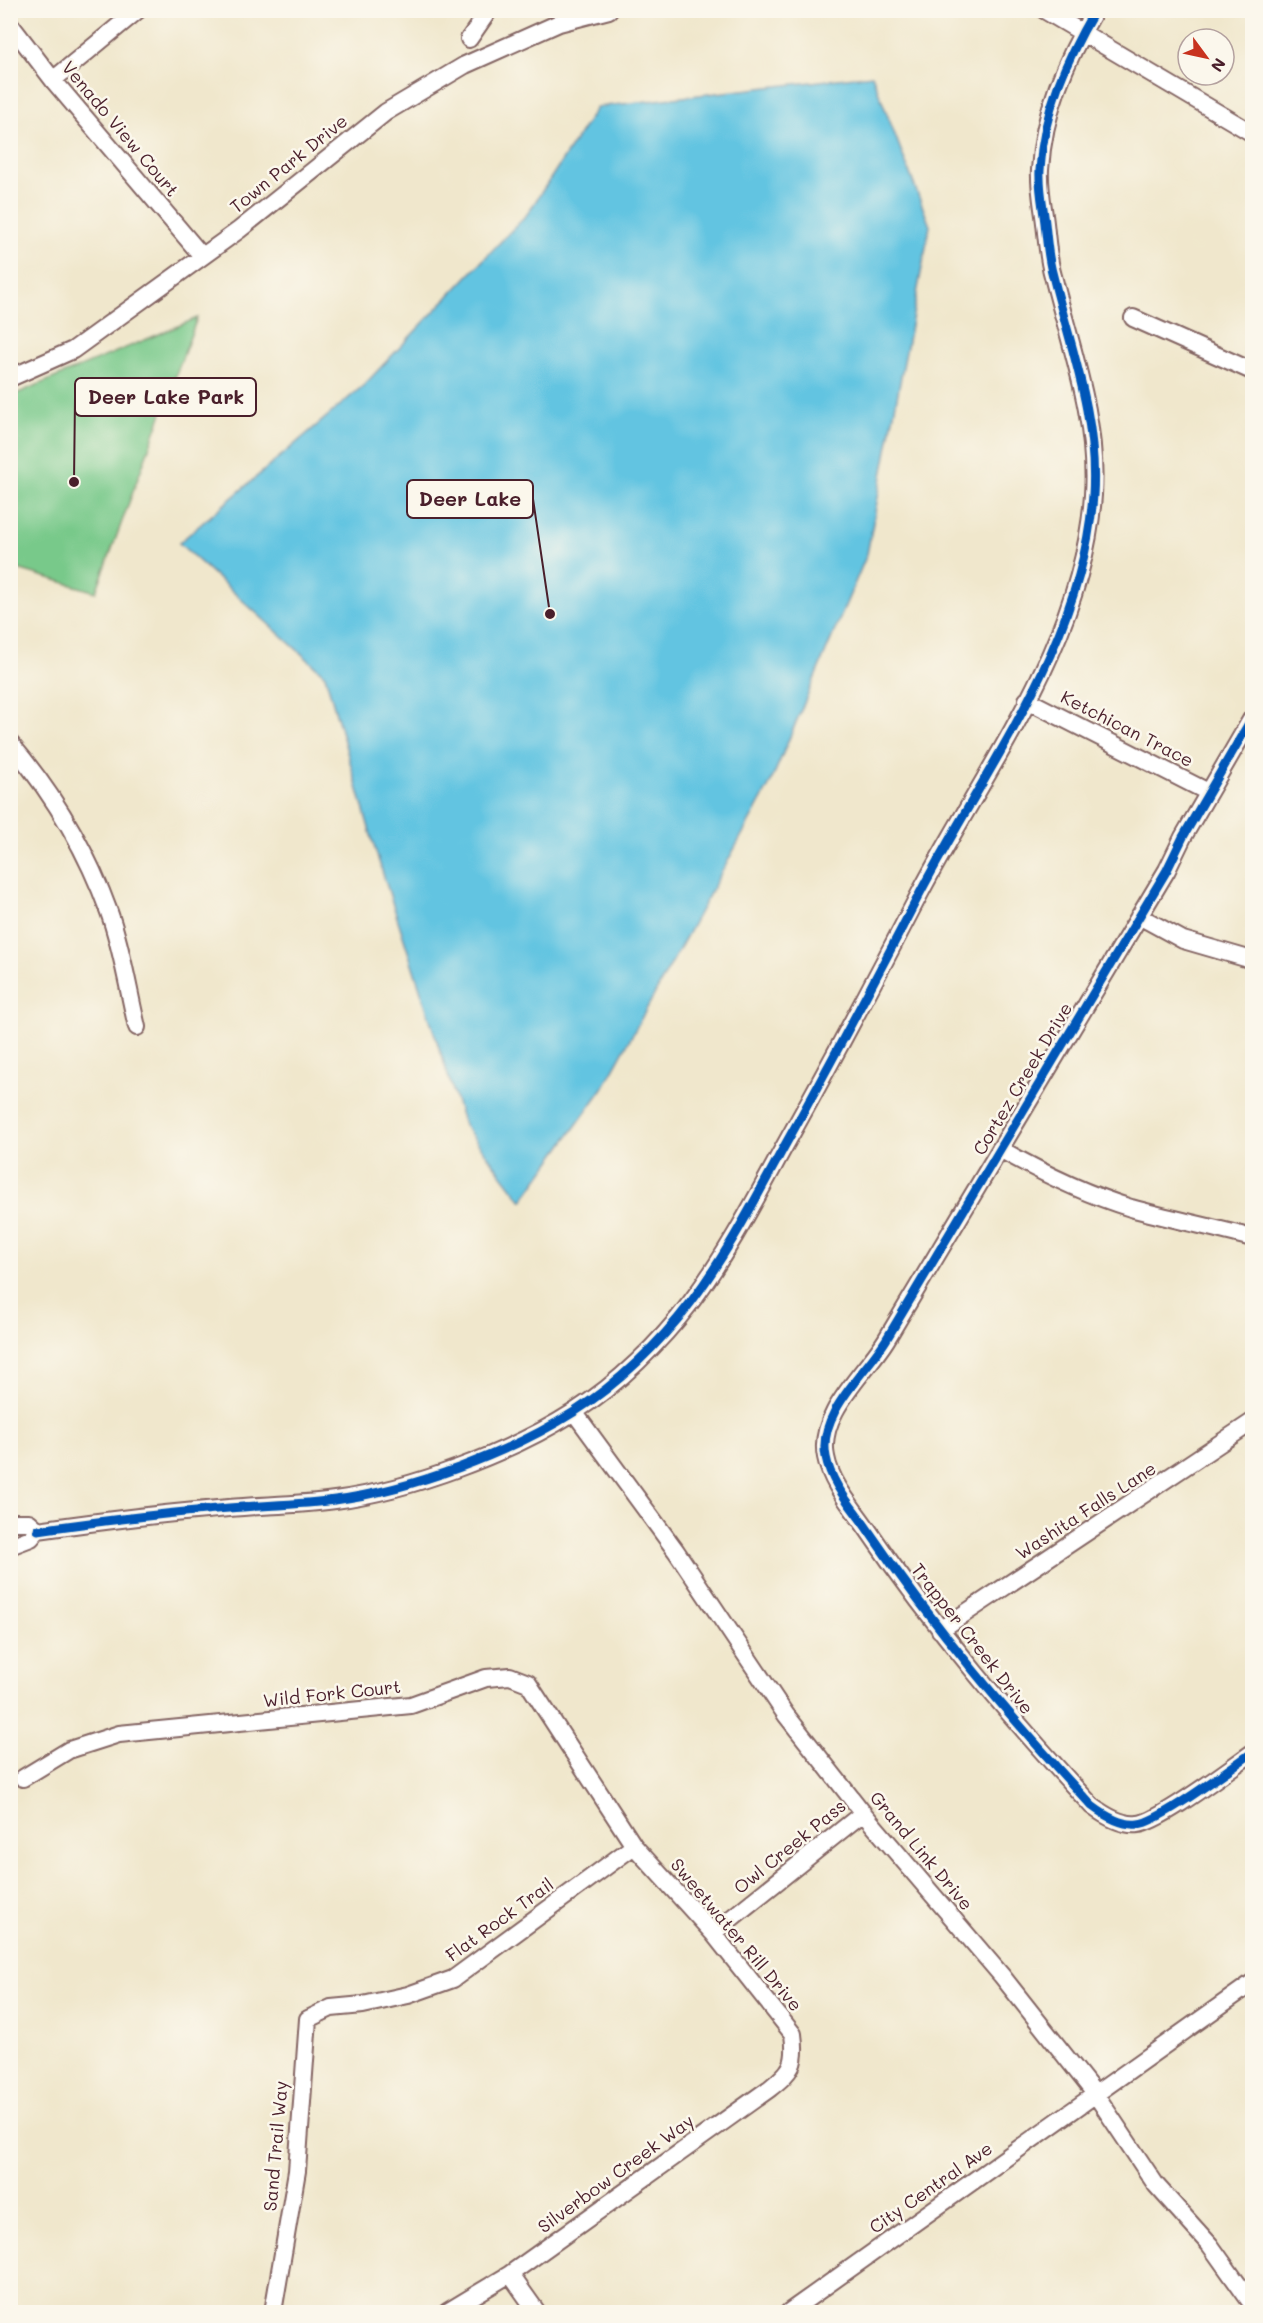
<svg xmlns="http://www.w3.org/2000/svg" width="1263" height="2323" font-family="Mali,sans-serif">
<style>
.green{fill:#78c98a;stroke:#61745a;stroke-width:1.5}
.water{fill:#62c4e1;stroke:#567286;stroke-width:1.5}
.lines{fill:none;stroke-linecap:round;stroke-linejoin:round}
.street-casing{stroke:#846563;stroke-width:20}
.street{stroke:#fff;stroke-width:16}
.cycleway-casing{stroke:#fbf7ec;stroke-width:13}
.cycleway{stroke:#0057b8;stroke-width:9}
.labels{text-anchor:middle;stroke-width:5;stroke-linejoin:round;paint-order:stroke}
.street-label{font-size:18px;fill:#4a1f2b;stroke:#fbf7ec}
.leader{fill:none;stroke:#4a1f2b;stroke-width:2}
.callout-dot{fill:#4a1f2b;stroke:#fbf7ec;stroke-width:2}
.callout{fill:#fbf7ec;stroke:#4a1f2b;stroke-width:2}
.callout-label{font-size:20px;text-anchor:middle;font-weight:bold;fill:#4a1f2b}
</style>
<rect width="100%" height="100%" fill="#fbf7ec"/>
<filter id="ink" filterUnits="userSpaceOnUse"><feTurbulence type="fractalNoise" baseFrequency=".0167" numOctaves="2"/><feDisplacementMap in="SourceGraphic" scale="12" xChannelSelector="R" yChannelSelector="G"/><feConvolveMatrix kernelMatrix="1 2 1 2 8 2 1 2 1" color-interpolation-filters="sRGB"/></filter>
<filter id="wash" filterUnits="userSpaceOnUse"><feTurbulence type="fractalNoise" baseFrequency=".008" numOctaves="4" result="noise"/><feDisplacementMap in="SourceGraphic" scale="24" xChannelSelector="R" yChannelSelector="G"/><feGaussianBlur stdDeviation="1.35" result="paint"/><feColorMatrix in="noise" values="0 0 0 0 0 0 0 0 0 0 0 0 0 0 0 0 0 1.4 0 .05"/><feComposite in="paint" operator="in"/></filter>
<g filter="url(#wash)">
<rect width="100%" height="100%" fill="#f0e7cc"/>
<!-- green -->
<path class="green" d="M 197,318 L 96,592 L 11,567 L 11,396 Z"/>
<!-- water -->
<path class="water" d="M 872,75 L 930,226 L 867,554 L 770,784 L 603,1088 L 522,1201 L 464,1125 L 375,849 L 325,675 L 179,543 L 364,385 L 528,213 L 597,107 Z"/>
</g>
<g filter="url(#ink)">
<g class="lines">
<defs>
<path id="street" d="M 1044,10 L 1252,133
M 10,24 L 53,80 L 202,256
M 469,39 L 489,10
M 53,80 L 138,10
M 1133,318 L 1252,371
M 10,378 L 73,350 L 239,230 L 386,112 L 465,65 L 559,23 L 609,10
M 1027,700 L 1208,792
M 1252,718 L 1183,837 L 1167,870 C 1073,1026 980,1184 886,1340 C 865,1374 817,1414 826,1457 C 831,1484 853,1508 868,1530 C 935,1629 1011,1718 1092,1806 C 1104,1815 1122,1826 1138,1824 C 1160,1822 1230,1768 1252,1753
M 10,743 C 52,792 87,851 109,912 C 122,948 128,989 137,1027
M 1139,916 L 1183,940 L 1252,960
M 1000,1149 C 1042,1173 1085,1194 1131,1208 C 1171,1219 1212,1227 1252,1238
M 574,1412 L 676,1551 L 786,1715 L 863,1813 L 1002,1976 L 1096,2095 L 1156,2185 L 1210,2245 L 1252,2304
M 10,1522 L 29,1522 L 38,1530
M 38,1530 C 102,1521 165,1513 229,1508 C 264,1505 300,1505 335,1500 C 411,1490 510,1453 574,1412 C 618,1384 660,1343 691,1302 C 727,1254 755,1200 784,1147 C 831,1063 876,978 920,893 C 986,767 1083,642 1093,495 C 1098,419 1071,349 1053,276 C 1048,259 1047,241 1045,223 C 1043,206 1039,188 1040,170 C 1043,112 1066,60 1095,10
M 10,1546 L 31,1538 L 38,1530
M 940,1630 L 1252,1422
M 23,1778 L 69,1750 L 119,1734 L 411,1705 L 486,1678 L 510,1676 L 528,1683 L 634,1846 L 713,1933 L 793,2034 C 797,2064 792,2071 769,2089 L 510,2274 L 447,2312
M 713,1933 L 863,1813
M 510,2274 L 537,2312
M 273,2312 L 297,2171 L 308,2019 L 331,2008 L 363,2005 L 408,1995 L 453,1979 L 634,1846
M 789,2312 L 1252,1983"/>
</defs>
<!-- street casing -->
<use href="#street" class="street-casing"/>
<!-- street -->
<use href="#street" class="street"/>
<defs>
<path id="cycleway" d="M 1252,718 L 1183,837 L 1167,870 C 1073,1026 980,1184 886,1340 C 865,1374 817,1414 826,1457 C 831,1484 853,1508 868,1530 C 935,1629 1011,1718 1092,1806 C 1104,1815 1122,1826 1138,1824 C 1160,1822 1230,1768 1252,1753
M 38,1530 C 102,1521 165,1513 229,1508 C 264,1505 300,1505 335,1500 C 411,1490 510,1453 574,1412 C 618,1384 660,1343 691,1302 C 727,1254 755,1200 784,1147 C 831,1063 876,978 920,893 C 986,767 1083,642 1093,495 C 1098,419 1071,349 1053,276 C 1048,259 1047,241 1045,223 C 1043,206 1039,188 1040,170 C 1043,112 1066,60 1095,10"/>
</defs>
<!-- cycleway casing -->
<use href="#cycleway" class="cycleway-casing"/>
<!-- cycleway -->
<use href="#cycleway" class="cycleway"/>
</g>
</g>
<g class="labels">
<!-- street labels -->
<g class="street-label">
<text transform="translate(120 129) rotate(50)" y="6">Venado View Court</text>
<text transform="translate(289 164) rotate(-39)" y="6">Town Park Drive</text>
<text transform="translate(1127 729) rotate(27)" y="6">Ketchican Trace</text>
<text transform="translate(1023 1079) rotate(-59)" y="6">Cortez Creek Drive</text>
<text transform="translate(1086 1511) rotate(-33)" y="6">Washita Falls Lane</text>
<text transform="translate(972 1639) rotate(52)" y="6">Trapper Creek Drive</text>
<text transform="translate(332 1694) rotate(-6)" y="6">Wild Fork Court</text>
<text transform="translate(790 1847) rotate(-39)" y="6">Owl Creek Pass</text>
<text transform="translate(921 1851) rotate(50)" y="6">Grand Link Drive</text>
<text transform="translate(500 1920) rotate(-36)" y="6">Flat Rock Trail</text>
<text transform="translate(736 1935) rotate(50)" y="6">Sweetwater Rill Drive</text>
<text transform="translate(276 2146) rotate(-85)" y="6">Sand Trail Way</text>
<text transform="translate(616 2174) rotate(-36)" y="6">Silverbow Creek Way</text>
<text transform="translate(931 2188) rotate(-35)" y="6">City Central Ave</text>
</g>
</g>
<!-- callouts -->
<path class="leader" d="M74 482L75 397M550 614L533 499"/>
<g class="callout-dot">
<circle cx="74" cy="482" r="6"/>
<circle cx="550" cy="614" r="6"/>
</g>
<g class="callout">
<rect x="75" y="378" width="181" height="38" rx="6"/>
<rect x="407" y="480" width="126" height="38" rx="6"/>
</g>
<g class="callout-label">
<text x="166" y="404">Deer Lake Park</text>
<text x="470" y="506">Deer Lake</text>
</g>
<!-- margin -->
<rect width="1263" height="2323" fill="none" stroke="#fbf7ec" stroke-width="36"/>
<!-- north arrow -->
<g transform="translate(1206 57) rotate(123)"><circle r="28" fill="#fbf7ec" stroke="#b4a19f" stroke-width="1.5"/>
<path d="M0-4.5L10 22L0 15L-10 22Z" fill="#c8321e"/>
<text y="-9" font-size="16" font-weight="bold" text-anchor="middle" fill="#4a1f2b">N</text>
</g>
</svg>
